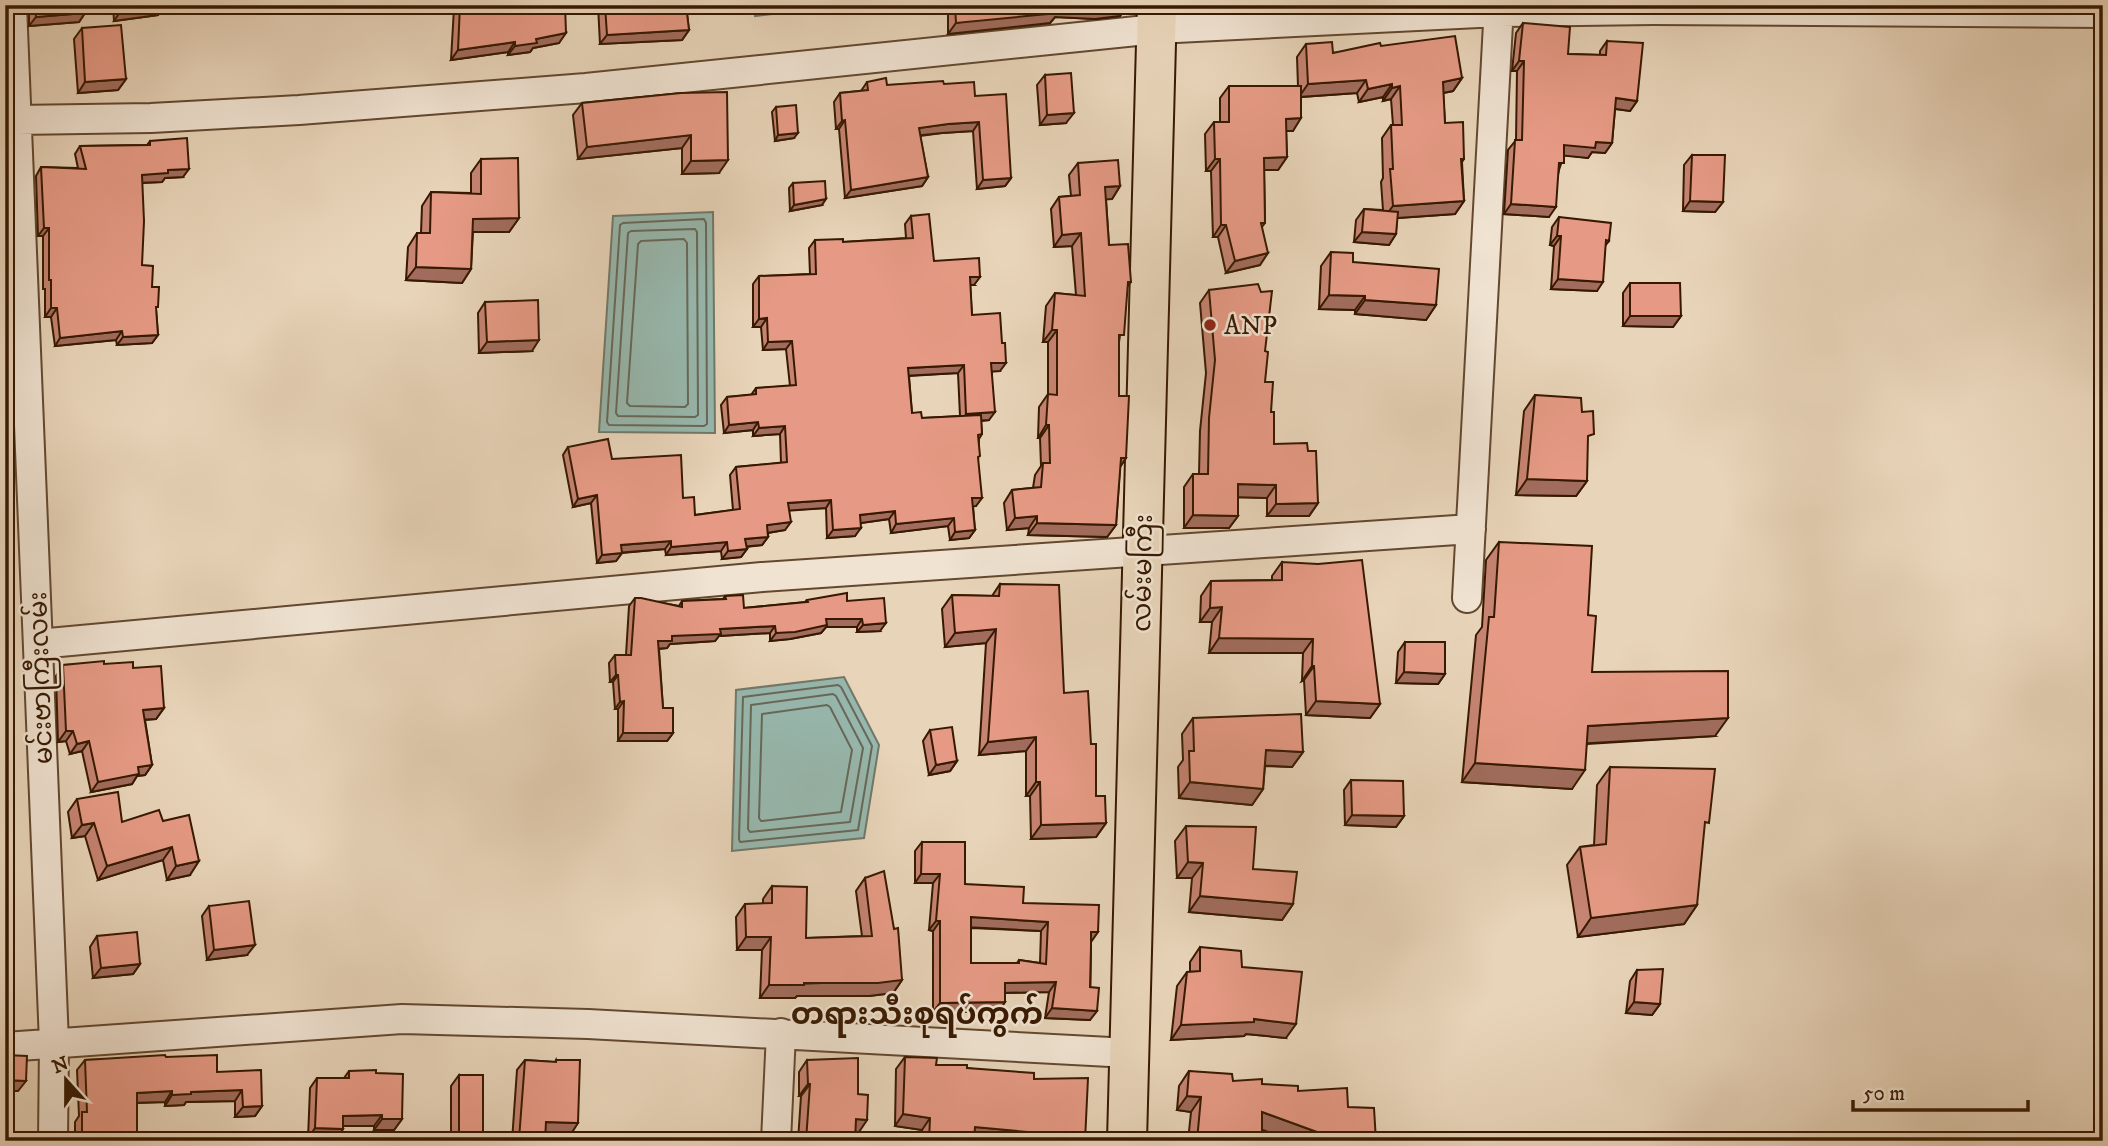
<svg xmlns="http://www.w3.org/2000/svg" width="2108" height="1146" font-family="'IM FELL DW Pica','Noto Sans Myanmar',serif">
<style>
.water{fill:#97b8ae;stroke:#717869;stroke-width:2}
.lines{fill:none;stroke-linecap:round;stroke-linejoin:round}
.shore{stroke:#676858;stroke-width:2}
.street-casing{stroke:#63482f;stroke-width:32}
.primary-casing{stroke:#371901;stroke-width:42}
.street{stroke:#f0e3d2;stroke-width:28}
.primary{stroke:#e8d4b9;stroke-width:38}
.wall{fill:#c68472;stroke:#371901;stroke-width:2;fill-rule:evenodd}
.shaded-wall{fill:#a16c5d;stroke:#371901;stroke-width:2}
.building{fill:#e69a85;stroke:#371901;stroke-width:2;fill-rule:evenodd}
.poi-dot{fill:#8f2418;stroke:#f0e3d2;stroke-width:2.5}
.labels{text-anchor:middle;stroke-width:5;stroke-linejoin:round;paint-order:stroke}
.poi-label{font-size:26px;fill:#371901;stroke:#f0e3d2;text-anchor:start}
.street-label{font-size:26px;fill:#371901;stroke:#f0e3d2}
.quarter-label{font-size:30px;font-weight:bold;fill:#371901;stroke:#f0e3d2}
</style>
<rect width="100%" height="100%" fill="#e8d4b9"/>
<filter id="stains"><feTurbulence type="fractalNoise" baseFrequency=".00286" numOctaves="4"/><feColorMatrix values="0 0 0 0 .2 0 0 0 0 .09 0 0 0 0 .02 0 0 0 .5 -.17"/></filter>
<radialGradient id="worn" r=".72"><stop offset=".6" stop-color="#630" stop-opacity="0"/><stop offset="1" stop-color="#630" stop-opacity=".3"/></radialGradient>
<!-- water -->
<path class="water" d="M 755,5 L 848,5 L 755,16 Z
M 713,212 L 715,433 L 599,432 L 613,216 Z
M 844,677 L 879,745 L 864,838 L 732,851 L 736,690 Z"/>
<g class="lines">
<!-- shore -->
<path class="shore" d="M 704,219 L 706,223 L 707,424 L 704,426 L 609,425 L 607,422 L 620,225 L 623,223 Z
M 695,229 L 697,232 L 698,415 L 695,417 L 618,416 L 616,413 L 628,233 L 631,231 Z
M 684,239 L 687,243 L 688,404 L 685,407 L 630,406 L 627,403 L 638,244 L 641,241 Z
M 838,685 L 841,687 L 872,746 L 858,830 L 740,842 L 739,839 L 743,697 Z
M 833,694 L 836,696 L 863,748 L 850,822 L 750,832 L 748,829 L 751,705 Z
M 827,705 L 830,707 L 852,750 L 841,812 L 761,821 L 759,818 L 762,714 Z"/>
<defs>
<path id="street" d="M 12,5 L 54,1043 L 53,1141
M 5,124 L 17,120 L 151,118 L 299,110 L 586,88 L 1156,29 L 1499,12 L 1653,10 L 2103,13
M 1467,598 L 1499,5
M 38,644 L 762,577 L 1471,529
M 5,1047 L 402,1019 L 588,1024 L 1129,1053
M 776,1141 L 781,1033"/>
<path id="primary" d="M 1127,1141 L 1157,5"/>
</defs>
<!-- street casing -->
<use href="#street" class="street-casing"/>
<!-- primary casing -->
<use href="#primary" class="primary-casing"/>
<!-- street -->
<use href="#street" class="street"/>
<!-- primary -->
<use href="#primary" class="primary"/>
</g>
<!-- wall -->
<path class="wall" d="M 29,5 L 84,5 L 85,13 L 79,22 L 29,26 Z
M 113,5 L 164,5 L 158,15 L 114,21 Z
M 456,5 L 565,5 L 559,43 L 533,48 L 530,52 L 508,55 L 508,52 L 451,60 L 454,8 Z
M 598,5 L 686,5 L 689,30 L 682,40 L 600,44 Z
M 948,5 L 1127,5 L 1120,16 L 1095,19 L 1055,17 L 1050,23 L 948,34 Z
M 1523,23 L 1568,54 L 1600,55 L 1600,51 L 1607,41 L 1637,101 L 1630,111 L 1615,109 L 1612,143 L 1605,153 L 1592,152 L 1588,158 L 1564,155 L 1559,170 L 1549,217 L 1504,214 L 1508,150 L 1516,140 L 1517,71 L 1512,71 L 1516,33 Z
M 82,28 L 126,79 L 118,90 L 78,93 L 74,39 Z
M 1306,44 L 1333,53 L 1381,46 L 1462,78 L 1453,91 L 1443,93 L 1445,123 L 1464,159 L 1462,162 L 1464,201 L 1455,214 L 1397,218 L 1396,234 L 1389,245 L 1354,242 L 1356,220 L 1364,209 L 1383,210 L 1381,182 L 1383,178 L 1382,138 L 1391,125 L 1393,125 L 1391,99 L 1383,101 L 1383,97 L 1359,102 L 1357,93 L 1301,97 L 1293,131 L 1286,131 L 1287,157 L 1278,170 L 1264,170 L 1265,223 L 1262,227 L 1260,265 L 1226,273 L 1218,237 L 1213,237 L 1211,171 L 1206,171 L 1205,134 L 1214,122 L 1220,122 L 1220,98 L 1229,86 L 1298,86 L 1297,57 Z
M 1045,75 L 1066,123 L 1040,125 L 1037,85 Z
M 867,82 L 887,85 L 944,84 L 975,96 L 1011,178 L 1005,186 L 977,189 L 973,131 L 942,133 L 920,136 L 928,177 L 922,186 L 845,198 L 839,129 L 836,129 L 834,102 L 840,93 L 861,91 Z
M 681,93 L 719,173 L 682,174 L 682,148 L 578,159 L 573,115 L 582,103 Z
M 776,107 L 794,138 L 775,141 L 772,112 Z
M 150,141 L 183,177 L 165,178 L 162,182 L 142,183 L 142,265 L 152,287 L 156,310 L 158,335 L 152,343 L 117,345 L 116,340 L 55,346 L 51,317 L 45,317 L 45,289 L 43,289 L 43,236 L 38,236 L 36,176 L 41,167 L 78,168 L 75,154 L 80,146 L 147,145 Z
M 1692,155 L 1723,202 L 1715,212 L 1683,211 L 1684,165 Z
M 481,159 L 519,218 L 509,232 L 473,232 L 471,269 L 462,283 L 406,280 L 408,247 L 417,233 L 421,233 L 422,206 L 431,192 L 471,193 L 471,173 Z
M 1078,163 L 1120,186 L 1112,199 L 1106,199 L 1109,245 L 1131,282 L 1127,287 L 1119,342 L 1119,396 L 1126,458 L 1120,467 L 1116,525 L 1107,537 L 1028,535 L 1029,528 L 1007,530 L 1004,503 L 1012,490 L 1033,488 L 1035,475 L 1041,466 L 1040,438 L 1038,438 L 1039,407 L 1048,394 L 1048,342 L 1043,342 L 1046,306 L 1055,293 L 1076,295 L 1072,246 L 1054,247 L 1051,209 L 1059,197 L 1071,196 L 1069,175 Z
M 793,183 L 822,205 L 790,211 L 789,188 Z
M 911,216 L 934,261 L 974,285 L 970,285 L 972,315 L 1000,371 L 992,371 L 989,420 L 981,421 L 982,434 L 979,439 L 976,506 L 973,506 L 975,530 L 969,538 L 950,540 L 948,526 L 891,533 L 889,519 L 861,523 L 855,536 L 827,538 L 826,508 L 789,510 L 785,530 L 768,533 L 768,537 L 762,545 L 746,547 L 747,549 L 741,557 L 722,559 L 721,551 L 666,555 L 665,549 L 622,553 L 616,561 L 597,563 L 591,503 L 573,507 L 563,455 L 568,447 L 612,459 L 683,498 L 695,515 L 733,510 L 730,475 L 736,467 L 781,463 L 780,434 L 753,436 L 753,430 L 724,433 L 721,405 L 727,397 L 751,395 L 756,388 L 790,386 L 786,349 L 763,350 L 761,327 L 753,327 L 753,284 L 759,276 L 810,274 L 809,248 L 815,240 L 843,242 L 906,238 L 905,224 ZM 958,373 L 960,416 L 922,418 L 912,413 L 909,376 Z
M 1559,217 L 1609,241 L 1605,246 L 1597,291 L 1551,289 L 1554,246 L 1550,245 L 1552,227 Z
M 1331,252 L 1353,262 L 1436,305 L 1426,320 L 1355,314 L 1355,310 L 1319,309 L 1321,266 Z
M 1630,283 L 1681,316 L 1673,327 L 1623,326 L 1623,293 Z
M 1209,290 L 1265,351 L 1265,382 L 1271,412 L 1274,444 L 1318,503 L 1309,516 L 1267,516 L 1267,498 L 1238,497 L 1238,516 L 1229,528 L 1184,528 L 1184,487 L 1193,474 L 1199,474 L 1200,431 L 1206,373 L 1200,303 Z
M 485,302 L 532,351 L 479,353 L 478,313 Z
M 1535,395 L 1582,412 L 1587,443 L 1587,481 L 1576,496 L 1516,495 L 1524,411 Z
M 1499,542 L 1592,672 L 1715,736 L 1587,744 L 1572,789 L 1462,782 L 1476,635 L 1482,627 L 1486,560 Z
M 1282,562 L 1380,704 L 1370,718 L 1306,715 L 1304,680 L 1302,681 L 1303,653 L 1209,653 L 1212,622 L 1200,622 L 1201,596 L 1211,581 L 1272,580 L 1272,576 Z
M 1000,584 L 1064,693 L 1091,744 L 1096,796 L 1106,823 L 1096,837 L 1031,839 L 1030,796 L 1026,796 L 1026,751 L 979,755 L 986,643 L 945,647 L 942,609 L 952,595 L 992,596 Z
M 725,596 L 744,608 L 805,602 L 807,600 L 847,601 L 880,631 L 857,632 L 857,627 L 826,627 L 821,633 L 790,639 L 770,641 L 770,633 L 719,636 L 715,641 L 670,644 L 667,648 L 659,649 L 663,708 L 673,733 L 667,741 L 618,741 L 618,709 L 615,709 L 613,682 L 610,682 L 609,663 L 615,655 L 626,655 L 629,606 L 635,598 L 679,606 L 682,601 L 723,599 Z
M 1405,642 L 1445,674 L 1438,684 L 1396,683 L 1398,652 Z
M 104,664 L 133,668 L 164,708 L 156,719 L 145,720 L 152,765 L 145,775 L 137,776 L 132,784 L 91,792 L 82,751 L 70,754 L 66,741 L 58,742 L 56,676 L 63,665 Z
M 1193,718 L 1303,752 L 1292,767 L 1265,766 L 1263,789 L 1252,805 L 1179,798 L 1178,767 L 1183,760 L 1182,734 Z
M 930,730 L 957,761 L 950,771 L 929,775 L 923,741 Z
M 1610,767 L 1697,905 L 1684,924 L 1578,937 L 1567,865 L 1580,847 L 1594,845 L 1597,785 Z
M 1351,780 L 1404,816 L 1396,827 L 1345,825 L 1344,790 Z
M 77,799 L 122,822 L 163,821 L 190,875 L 167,880 L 163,860 L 98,880 L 85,836 L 72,838 L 68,812 Z
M 1186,826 L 1253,869 L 1293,904 L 1282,920 L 1189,912 L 1192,878 L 1177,878 L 1175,841 Z
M 922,842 L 965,884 L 1023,903 L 1091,942 L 1090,1020 L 1045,1018 L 1049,992 L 1005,993 L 1005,1002 L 998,1012 L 933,1012 L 933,931 L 929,930 L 933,883 L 915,883 L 915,851 ZM 971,928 L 1041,931 L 1040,963 L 1019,960 L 1017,963 L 971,963 Z
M 865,878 L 902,980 L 893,993 L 869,996 L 797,996 L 795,998 L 760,998 L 762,950 L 737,950 L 736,917 L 745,904 L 763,904 L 763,899 L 772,886 L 806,938 L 862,936 L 856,891 Z
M 209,906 L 247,955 L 207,960 L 202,916 Z
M 97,936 L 140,964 L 133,974 L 93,978 L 90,947 Z
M 1200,947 L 1242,967 L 1286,1038 L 1246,1034 L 1244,1036 L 1171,1040 L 1177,986 L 1187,972 L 1190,972 L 1190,962 Z
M 1637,970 L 1660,1004 L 1652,1015 L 1626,1013 L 1630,981 Z
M 166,1057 L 217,1072 L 262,1106 L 255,1116 L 235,1117 L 235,1101 L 186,1102 L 184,1105 L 165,1106 L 165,1102 L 137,1103 L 135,1141 L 75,1141 L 75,1122 L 79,1116 L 77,1070 L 85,1060 Z
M 905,1057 L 936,1065 L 967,1068 L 1034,1079 L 1085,1141 L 988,1141 L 974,1139 L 974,1141 L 921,1141 L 922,1130 L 895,1126 L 896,1069 Z
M 525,1060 L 555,1062 L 556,1060 L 571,1134 L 545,1133 L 545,1141 L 512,1141 L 517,1070 Z
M 807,1060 L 859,1132 L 855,1131 L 855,1141 L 798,1141 L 801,1096 L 799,1096 L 799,1072 Z
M 349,1071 L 376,1073 L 402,1119 L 394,1130 L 374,1130 L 374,1126 L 343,1126 L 343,1129 L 336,1140 L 308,1139 L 310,1088 L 317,1078 L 344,1078 Z
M 1189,1071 L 1233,1081 L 1262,1084 L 1298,1091 L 1348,1107 L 1376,1141 L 1293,1141 L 1262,1130 L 1262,1141 L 1188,1141 L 1191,1112 L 1177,1110 L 1179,1086 Z
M 459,1075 L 483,1133 L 477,1141 L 451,1141 L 451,1086 Z"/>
<!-- shaded-wall -->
<path class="shaded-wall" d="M 1127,5 L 1120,16 L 1095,19 L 1055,17 L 1050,23 L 948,34 L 956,23 L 1057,6 Z
M 164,7 L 158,15 L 114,21 L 120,12 Z
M 85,13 L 79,22 L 29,26 L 36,17 Z
M 689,30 L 682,40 L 600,44 L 607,35 Z
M 566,33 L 559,43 L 533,48 L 530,52 L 508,55 L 515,46 L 536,39 Z
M 515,42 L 508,52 L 451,60 L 458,50 Z
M 1519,61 L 1524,61 L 1517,71 L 1512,71 Z
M 1462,78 L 1453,91 L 1433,95 L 1443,82 Z
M 126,79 L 118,90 L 78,93 L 85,82 Z
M 1366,80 L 1357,93 L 1299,97 L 1308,84 Z
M 1392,84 L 1383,97 L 1359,102 L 1368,89 Z
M 1400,86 L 1391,99 L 1383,101 L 1392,88 Z
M 1616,98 L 1637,101 L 1630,111 L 1609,108 Z
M 1074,113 L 1066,123 L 1040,125 L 1047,115 Z
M 1301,118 L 1293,131 L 1277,131 L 1286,119 Z
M 845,120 L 839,129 L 836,129 L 842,121 Z
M 979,122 L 973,131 L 942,133 L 913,136 L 919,128 L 948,124 Z
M 798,133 L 794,138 L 775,141 L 778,135 Z
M 691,135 L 682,148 L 578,159 L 587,147 Z
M 1596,142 L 1612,143 L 1605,153 L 1592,152 L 1588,158 L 1557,155 L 1564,145 Z
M 1287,157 L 1278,170 L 1255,170 L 1264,158 Z
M 1215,159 L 1220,159 L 1211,171 L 1206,171 Z
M 728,160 L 719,173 L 682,174 L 691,161 Z
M 189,169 L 183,177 L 165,178 L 162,182 L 136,183 L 142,175 L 168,170 Z
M 928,177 L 922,186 L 845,198 L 851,190 Z
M 1011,178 L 1005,186 L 977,189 L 983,180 Z
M 1120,186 L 1112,199 L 1096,200 L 1105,187 Z
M 826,199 L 822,205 L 790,211 L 794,205 Z
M 1464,201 L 1455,214 L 1383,219 L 1393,206 Z
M 1690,201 L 1723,202 L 1715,212 L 1683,211 Z
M 1511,204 L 1556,207 L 1549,217 L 1504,214 Z
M 519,218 L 509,232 L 464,232 L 473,219 Z
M 1221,225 L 1226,225 L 1218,237 L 1213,237 Z
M 44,228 L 49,228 L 43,236 L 38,236 Z
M 1362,232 L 1396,234 L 1389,245 L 1354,242 Z
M 1081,233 L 1072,246 L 1054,247 L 1062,235 Z
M 1557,236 L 1561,236 L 1554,246 L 1550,245 Z
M 1268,253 L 1260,265 L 1226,273 L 1235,261 Z
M 416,267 L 471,269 L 462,283 L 406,280 Z
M 970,277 L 980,277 L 974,285 L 964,285 Z
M 1558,279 L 1603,282 L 1597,291 L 1551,289 Z
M 1329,295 L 1365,296 L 1355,310 L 1319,309 Z
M 1365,300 L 1436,305 L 1426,320 L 1355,314 Z
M 51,308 L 57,308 L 51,317 L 45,317 Z
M 1630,316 L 1681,316 L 1673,327 L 1623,326 Z
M 767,318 L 761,327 L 753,327 L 759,319 Z
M 1052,330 L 1057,330 L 1048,342 L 1043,342 Z
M 122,331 L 116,340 L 55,346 L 60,338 Z
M 158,335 L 152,343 L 117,345 L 123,337 Z
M 539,340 L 532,351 L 479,353 L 487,342 Z
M 792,341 L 786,349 L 763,350 L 768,342 Z
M 991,363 L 1006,363 L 1000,371 L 986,372 Z
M 964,365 L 958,373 L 902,376 L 908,368 Z
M 995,412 L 989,420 L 961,422 L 966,414 Z
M 758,422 L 753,430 L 724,433 L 729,425 Z
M 1046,425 L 1049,425 L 1040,438 L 1038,438 Z
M 785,426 L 780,434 L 753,436 L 759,428 Z
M 1121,458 L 1126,458 L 1118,470 Z
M 1527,479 L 1587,481 L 1576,496 L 1516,495 Z
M 1238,484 L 1276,485 L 1267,498 L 1229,497 Z
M 597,495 L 591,503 L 573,507 L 578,499 Z
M 972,498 L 982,498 L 976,506 L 966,507 Z
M 831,500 L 826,508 L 783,511 L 788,503 Z
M 1318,503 L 1309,516 L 1267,516 L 1276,504 Z
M 895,511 L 889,519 L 854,524 L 860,515 Z
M 1193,515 L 1238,516 L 1229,528 L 1184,528 Z
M 1037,516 L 1029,528 L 1007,530 L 1015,518 Z
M 954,518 L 948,526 L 891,533 L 896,524 Z
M 791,522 L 785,530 L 761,534 L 767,525 Z
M 1037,523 L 1116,525 L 1107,537 L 1028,535 Z
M 861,528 L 855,536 L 827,538 L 833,530 Z
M 975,530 L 969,538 L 950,540 L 955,532 Z
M 768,537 L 762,545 L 740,547 L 745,539 Z
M 671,541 L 665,549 L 616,553 L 621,545 Z
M 727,542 L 721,551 L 666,555 L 671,547 Z
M 747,549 L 741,557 L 722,559 L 728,551 Z
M 622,553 L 616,561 L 597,563 L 602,555 Z
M 1222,607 L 1212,622 L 1200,622 L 1210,608 Z
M 826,619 L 862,619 L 857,627 L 826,627 L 821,633 L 790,639 L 770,641 L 776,633 Z
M 886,623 L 880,631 L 857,632 L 863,625 Z
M 775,626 L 770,633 L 719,636 L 715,641 L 670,644 L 667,648 L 653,649 L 658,641 L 672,636 L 720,629 Z
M 996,629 L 986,643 L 945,647 L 955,633 Z
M 1219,638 L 1313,639 L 1303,653 L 1209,653 Z
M 1312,666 L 1314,666 L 1304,680 L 1302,681 Z
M 1404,672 L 1445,674 L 1438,684 L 1396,683 Z
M 616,675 L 618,675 L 613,682 L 610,682 Z
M 624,701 L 618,709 L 615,709 L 620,702 Z
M 1316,701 L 1380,704 L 1370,718 L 1306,715 Z
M 164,708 L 156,719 L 136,720 L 143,710 Z
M 1728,718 L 1715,736 L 1575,744 L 1588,726 Z
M 66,731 L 73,731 L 66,741 L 58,742 Z
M 623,733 L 673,733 L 667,741 L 618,741 Z
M 1036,737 L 1026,751 L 979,755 L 988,742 Z
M 89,741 L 82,751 L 70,754 L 77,744 Z
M 1266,750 L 1303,752 L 1292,767 L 1255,765 Z
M 957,761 L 950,771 L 929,775 L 936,765 Z
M 1475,763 L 1585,770 L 1572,789 L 1462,782 Z
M 152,765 L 145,775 L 137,776 L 132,784 L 91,792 L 98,782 L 138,767 Z
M 1036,782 L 1040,782 L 1030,796 L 1026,796 Z
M 1190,782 L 1263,789 L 1252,805 L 1179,798 Z
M 1352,815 L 1404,816 L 1396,827 L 1345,825 Z
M 94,823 L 85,836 L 72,838 L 82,825 Z
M 1106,823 L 1096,837 L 1031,839 L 1041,825 Z
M 172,847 L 163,860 L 98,880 L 107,866 Z
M 199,861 L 190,875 L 167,880 L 176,866 Z
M 1188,862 L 1203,863 L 1192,878 L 1177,878 Z
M 921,874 L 940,874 L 933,883 L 915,883 Z
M 1200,896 L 1293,904 L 1282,920 L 1189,912 Z
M 1697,905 L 1684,924 L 1578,937 L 1591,918 Z
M 971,917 L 1048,922 L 1041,931 L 964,927 Z
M 936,921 L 940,921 L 933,931 L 929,930 Z
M 1091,932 L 1098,932 L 1091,942 Z
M 746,937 L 771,937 L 762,950 L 737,950 Z
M 255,945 L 247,955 L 207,960 L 214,950 Z
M 140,964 L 133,974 L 93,978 L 101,968 Z
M 902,980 L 893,993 L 869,996 L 797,996 L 795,998 L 760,998 L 769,985 Z
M 1056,982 L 1049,992 L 998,993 L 1005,983 Z
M 1005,1002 L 998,1012 L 933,1012 L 940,1003 Z
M 1634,1002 L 1660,1004 L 1652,1015 L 1626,1013 Z
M 1052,1008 L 1097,1011 L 1090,1020 L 1045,1018 Z
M 1254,1019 L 1296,1024 L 1286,1038 L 1246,1034 L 1244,1036 L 1171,1040 L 1181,1025 Z
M 5,1080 L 26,1081 L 18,1091 L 5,1091 Z
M 808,1084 L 810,1084 L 801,1096 L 799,1096 Z
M 242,1090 L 235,1101 L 186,1102 L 184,1105 L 165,1106 L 172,1095 L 191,1092 Z
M 172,1091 L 165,1102 L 130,1103 L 137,1093 Z
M 1187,1096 L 1201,1097 L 1191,1112 L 1177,1110 Z
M 262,1106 L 255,1116 L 235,1117 L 243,1107 Z
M 1262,1112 L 1328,1136 L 1324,1141 L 1293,1141 L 1252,1126 Z
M 903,1114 L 930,1118 L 922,1130 L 895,1126 Z
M 382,1115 L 374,1126 L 336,1126 L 343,1116 Z
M 382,1119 L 402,1119 L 394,1130 L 374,1130 Z
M 856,1119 L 867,1120 L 859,1132 L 847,1131 Z
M 546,1122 L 578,1123 L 571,1134 L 539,1133 Z
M 975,1127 L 1038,1133 L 1033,1141 L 987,1141 L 967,1139 Z
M 315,1128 L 343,1129 L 336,1140 L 308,1139 Z
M 459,1133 L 483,1133 L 477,1141 L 453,1141 Z
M 82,1136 L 95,1136 L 92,1141 L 79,1141 Z"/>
<!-- building -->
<path class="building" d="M 35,5 L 84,5 L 85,13 L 36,17 Z
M 120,5 L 164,5 L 164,7 L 120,12 Z
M 460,5 L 565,5 L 566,33 L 536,39 L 537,43 L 515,46 L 515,42 L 458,50 Z
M 605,5 L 686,5 L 689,30 L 607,35 Z
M 955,5 L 1127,5 L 1102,8 L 1057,6 L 1058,13 L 956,23 Z
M 1523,23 L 1570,27 L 1568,54 L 1606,55 L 1607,41 L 1643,43 L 1637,101 L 1616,98 L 1612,143 L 1596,142 L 1595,148 L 1564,145 L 1564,163 L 1559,163 L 1556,207 L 1511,204 L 1515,140 L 1522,140 L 1524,61 L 1519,61 Z
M 121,25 L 126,79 L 85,82 L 82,28 Z
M 1455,36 L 1462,78 L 1443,82 L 1445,123 L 1463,122 L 1464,159 L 1461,159 L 1464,201 L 1393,206 L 1390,169 L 1393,169 L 1391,125 L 1402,125 L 1400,86 L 1392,88 L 1392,84 L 1368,89 L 1366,80 L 1308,84 L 1306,44 L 1332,42 L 1333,53 L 1380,43 L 1381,46 Z
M 1071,73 L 1074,113 L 1047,115 L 1045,75 Z
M 886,78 L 887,85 L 943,81 L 944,84 L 974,82 L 975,96 L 1006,94 L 1011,178 L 983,180 L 979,122 L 948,124 L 919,128 L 928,177 L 851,190 L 845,120 L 842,121 L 840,93 L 868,90 L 867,82 Z
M 1229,86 L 1301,86 L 1301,118 L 1286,119 L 1287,157 L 1264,158 L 1265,223 L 1261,223 L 1268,253 L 1235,261 L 1226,225 L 1221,225 L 1220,159 L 1215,159 L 1214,122 L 1229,122 Z
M 727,92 L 728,160 L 691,161 L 691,135 L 587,147 L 582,103 L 681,93 Z
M 796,105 L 798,133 L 778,135 L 776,107 Z
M 187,138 L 189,169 L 168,170 L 168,173 L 142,175 L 144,221 L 142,265 L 153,266 L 152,287 L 159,287 L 158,307 L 156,307 L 158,335 L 123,337 L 122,331 L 60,338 L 57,308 L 51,308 L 51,280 L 49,280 L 49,228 L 44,228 L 41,167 L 86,169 L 80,146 L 150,145 L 150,141 Z
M 1692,155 L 1725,155 L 1723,202 L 1690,201 Z
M 518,158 L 519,218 L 473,219 L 471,269 L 416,267 L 417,233 L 430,233 L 431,192 L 481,194 L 481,159 Z
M 1118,160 L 1120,186 L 1105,187 L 1109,245 L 1128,244 L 1131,282 L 1128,282 L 1124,335 L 1119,335 L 1119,396 L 1129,396 L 1126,458 L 1121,458 L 1116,525 L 1037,523 L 1037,516 L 1015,518 L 1012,490 L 1041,487 L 1043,463 L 1050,463 L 1049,425 L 1046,425 L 1048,394 L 1057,395 L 1057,330 L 1052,330 L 1055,293 L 1085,296 L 1081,233 L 1062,235 L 1059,197 L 1080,195 L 1078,163 Z
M 825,181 L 826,199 L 794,205 L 793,183 Z
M 1364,209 L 1398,212 L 1396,234 L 1362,232 Z
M 929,214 L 934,261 L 979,258 L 980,277 L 970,277 L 972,315 L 1000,313 L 1002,343 L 1005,343 L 1006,363 L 991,363 L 995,412 L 966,414 L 964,365 L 908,368 L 912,413 L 921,412 L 922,418 L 981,415 L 982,434 L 978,435 L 980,456 L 978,457 L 982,498 L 972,498 L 975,530 L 955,532 L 954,518 L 896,524 L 895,511 L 860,515 L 861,528 L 833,530 L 831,500 L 788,503 L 791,522 L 767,525 L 768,537 L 745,539 L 747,549 L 728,551 L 727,542 L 671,547 L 671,541 L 621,545 L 622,553 L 602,555 L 597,495 L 578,499 L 568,447 L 608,439 L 612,459 L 681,455 L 683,498 L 694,497 L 695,515 L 740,509 L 736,467 L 787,462 L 785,426 L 759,428 L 758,422 L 729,425 L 727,397 L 756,394 L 756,388 L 796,385 L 792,341 L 768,342 L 767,318 L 759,319 L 759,276 L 816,274 L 815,240 L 843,239 L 843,242 L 913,238 L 911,216 Z
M 1559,217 L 1611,223 L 1609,241 L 1606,240 L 1603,282 L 1558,279 L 1561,236 L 1557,236 Z
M 1331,252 L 1353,253 L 1353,262 L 1439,269 L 1436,305 L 1365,300 L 1365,296 L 1329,295 Z
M 1630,283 L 1680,283 L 1681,316 L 1630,316 Z
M 1258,284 L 1261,292 L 1272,291 L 1265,351 L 1268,352 L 1265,382 L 1273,382 L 1271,412 L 1274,412 L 1274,444 L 1307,443 L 1308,451 L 1316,451 L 1318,503 L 1276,504 L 1276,485 L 1238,484 L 1238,516 L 1193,515 L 1193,474 L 1208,474 L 1209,418 L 1215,360 L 1209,290 Z
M 538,300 L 539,340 L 487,342 L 485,302 Z
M 1535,395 L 1581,398 L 1582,412 L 1593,411 L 1594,434 L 1588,436 L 1587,481 L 1527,479 Z
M 1499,542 L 1592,546 L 1588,615 L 1596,616 L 1592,672 L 1728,671 L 1728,718 L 1588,726 L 1585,770 L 1475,763 L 1489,617 L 1494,617 Z
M 1362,560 L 1380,704 L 1316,701 L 1314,666 L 1312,666 L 1313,639 L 1219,638 L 1222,607 L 1210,608 L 1211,581 L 1282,580 L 1282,562 L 1318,564 Z
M 1000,584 L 1059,585 L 1064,693 L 1088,691 L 1091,744 L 1096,744 L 1096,796 L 1105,796 L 1106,823 L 1041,825 L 1040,782 L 1036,782 L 1036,737 L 988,742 L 996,629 L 955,633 L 952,595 L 999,596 Z
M 847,593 L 847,601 L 884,598 L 886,623 L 863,625 L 862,619 L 826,619 L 827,625 L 795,632 L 776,633 L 775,626 L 720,629 L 721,634 L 672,636 L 672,641 L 658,641 L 663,708 L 673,708 L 673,733 L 623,733 L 624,701 L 620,702 L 618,675 L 616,675 L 615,655 L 631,655 L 635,598 L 641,598 L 682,607 L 682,601 L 726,599 L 725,596 L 743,595 L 744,608 L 808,602 L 807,600 Z
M 1405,642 L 1445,642 L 1445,674 L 1404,672 Z
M 104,661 L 104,664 L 133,662 L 133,668 L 161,666 L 164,708 L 143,710 L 152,765 L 138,767 L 139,774 L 98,782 L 89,741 L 77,744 L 73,731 L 66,731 L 63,665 Z
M 1301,714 L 1303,752 L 1266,750 L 1263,789 L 1190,782 L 1189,751 L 1194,751 L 1193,718 Z
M 952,727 L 957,761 L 936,765 L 930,730 Z
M 1610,767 L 1715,769 L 1709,823 L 1705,822 L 1697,905 L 1591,918 L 1580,847 L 1606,844 Z
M 1351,780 L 1403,781 L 1404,816 L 1352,815 Z
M 118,792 L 122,822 L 159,810 L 163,821 L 189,815 L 199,861 L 176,866 L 172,847 L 107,866 L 94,823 L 82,825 L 77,799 Z
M 1186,826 L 1256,827 L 1253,869 L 1297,872 L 1293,904 L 1200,896 L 1203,863 L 1188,862 Z
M 922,842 L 965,842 L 965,884 L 1024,887 L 1023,903 L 1099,905 L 1098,932 L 1091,932 L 1091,946 L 1090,987 L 1099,988 L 1097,1011 L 1052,1008 L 1056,982 L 1005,983 L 1005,1002 L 940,1003 L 940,921 L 936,921 L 940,874 L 921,874 ZM 971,917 L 1048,922 L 1046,964 L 1019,960 L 1019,963 L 971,963 Z
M 884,871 L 894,929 L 898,928 L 902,980 L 878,983 L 804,983 L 804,985 L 769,985 L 771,937 L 746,937 L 745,904 L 772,903 L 772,886 L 807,887 L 806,938 L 872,936 L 865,878 Z
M 249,901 L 255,945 L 214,950 L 209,906 Z
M 137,932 L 140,964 L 101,968 L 97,936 Z
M 1200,947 L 1241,951 L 1242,967 L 1302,972 L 1296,1024 L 1254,1019 L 1254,1022 L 1181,1025 L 1187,972 L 1200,971 Z
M 1663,969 L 1660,1004 L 1634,1002 L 1637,970 Z
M 5,1055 L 27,1056 L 26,1081 L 5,1080 Z
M 165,1055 L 166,1057 L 217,1055 L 217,1072 L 261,1070 L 262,1106 L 243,1107 L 242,1090 L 191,1092 L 191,1094 L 172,1095 L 172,1091 L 137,1093 L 137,1135 L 135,1135 L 135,1141 L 96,1141 L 95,1136 L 82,1136 L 82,1112 L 87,1112 L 85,1060 Z
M 905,1057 L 937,1058 L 936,1065 L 967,1065 L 967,1068 L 1034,1073 L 1034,1079 L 1088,1078 L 1085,1141 L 1038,1141 L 1038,1133 L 975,1127 L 974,1141 L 929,1141 L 930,1118 L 903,1114 Z
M 858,1058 L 858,1094 L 868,1095 L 867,1120 L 856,1119 L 855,1141 L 806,1141 L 810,1084 L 808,1084 L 807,1060 Z
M 525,1060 L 556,1062 L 556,1060 L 580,1060 L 578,1123 L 546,1122 L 545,1141 L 519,1139 Z
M 376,1070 L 376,1073 L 403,1074 L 402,1119 L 382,1119 L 382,1115 L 343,1116 L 343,1129 L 315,1128 L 317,1078 L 349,1078 L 349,1071 Z
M 1189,1071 L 1232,1074 L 1233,1081 L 1262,1079 L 1262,1084 L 1298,1086 L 1298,1091 L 1347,1088 L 1348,1107 L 1374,1108 L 1376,1141 L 1328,1141 L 1328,1136 L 1262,1112 L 1262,1141 L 1197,1141 L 1201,1097 L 1187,1096 Z
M 459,1075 L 483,1075 L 483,1133 L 459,1133 Z
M 285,1132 L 286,1141 L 248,1141 L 248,1134 Z
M 758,1138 L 758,1141 L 720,1141 L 720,1140 Z"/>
<!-- markers -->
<circle class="poi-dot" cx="1210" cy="325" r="7"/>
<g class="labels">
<!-- poi labels -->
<g class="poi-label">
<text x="1224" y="334">ANP</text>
</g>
<!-- street labels -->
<g class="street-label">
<text transform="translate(1142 573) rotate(-89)" y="9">လမ်းမကြီး</text>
<text transform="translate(40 678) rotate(-92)" y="9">မင်းဗာကြီးလမ်း</text>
</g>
<!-- quarter labels -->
<g class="quarter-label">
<text x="917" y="1024">တရားသီးစုရပ်ကွက်</text>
</g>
</g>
<!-- margin -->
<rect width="2108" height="1146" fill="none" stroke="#e8d4b9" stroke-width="28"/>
<rect x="7" y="7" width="2094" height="1132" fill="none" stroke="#371901" stroke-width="3.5"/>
<rect x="14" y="14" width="2080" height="1118" fill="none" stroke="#371901" stroke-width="2"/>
<!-- north arrow -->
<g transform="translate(66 1080) rotate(339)" stroke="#f0e3d2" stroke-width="5" paint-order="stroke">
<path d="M0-5L12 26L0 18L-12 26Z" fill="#371901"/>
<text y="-10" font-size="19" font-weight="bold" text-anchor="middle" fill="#371901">N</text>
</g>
<!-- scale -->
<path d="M1853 1100v10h175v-10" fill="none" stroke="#371901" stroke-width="3.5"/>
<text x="1863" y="1100" font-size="21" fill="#371901" stroke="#f0e3d2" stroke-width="5" paint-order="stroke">50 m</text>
<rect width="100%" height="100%" filter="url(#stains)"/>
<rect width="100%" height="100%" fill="url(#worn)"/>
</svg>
